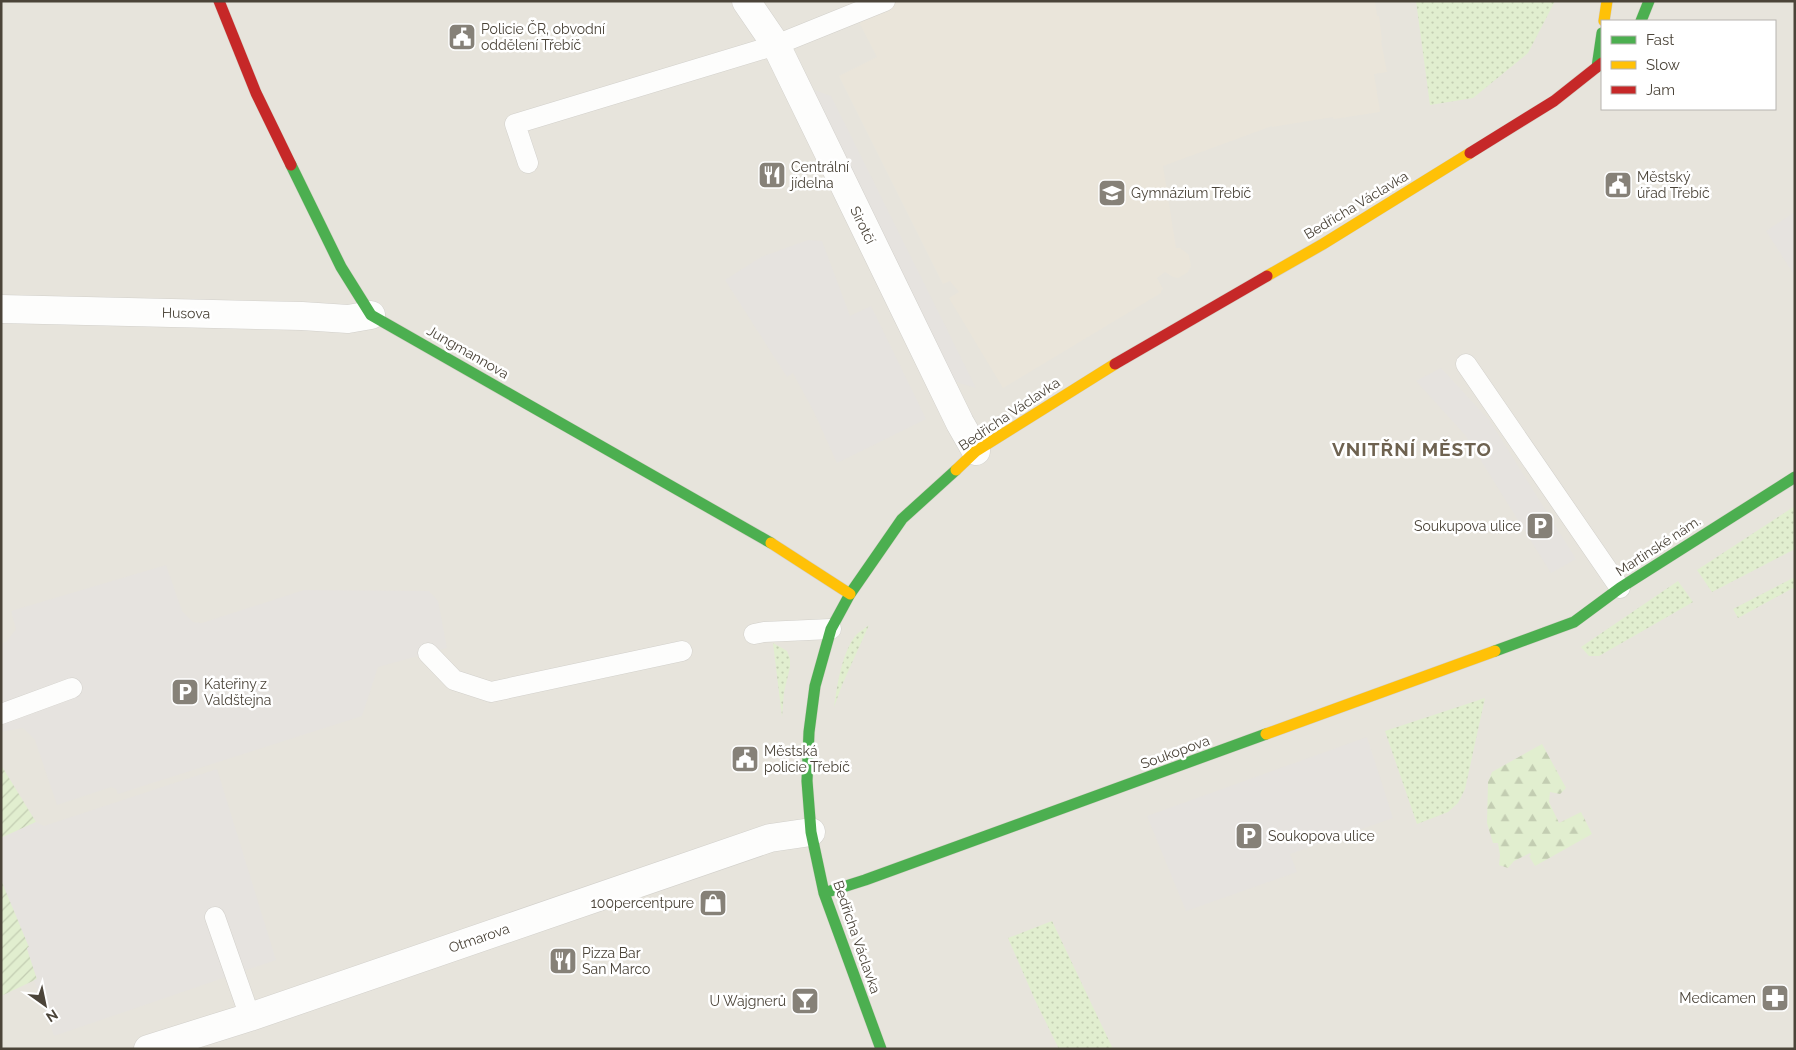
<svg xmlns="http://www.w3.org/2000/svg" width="1796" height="1050" font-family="Raleway,sans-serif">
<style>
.residential{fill:#e7e4dc;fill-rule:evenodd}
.education{fill:#eae5da}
.grass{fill:url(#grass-dots)}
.forest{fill:url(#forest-firs)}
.garden{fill:url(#garden-furrows)}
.parking{fill:#e6e3df}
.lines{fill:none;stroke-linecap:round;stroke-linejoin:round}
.lane-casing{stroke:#d2d0cb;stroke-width:21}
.street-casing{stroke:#d2d0cb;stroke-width:29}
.fast-casing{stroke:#d3cfc5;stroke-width:12}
.slow-casing{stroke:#d3cfc5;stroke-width:12}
.jam-casing{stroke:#d3cfc5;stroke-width:12}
.lane{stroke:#fdfdfc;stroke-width:20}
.street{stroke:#fdfdfc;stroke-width:28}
.fast{stroke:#4caf50;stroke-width:11}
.slow{stroke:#ffc107;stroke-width:11}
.jam{stroke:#c62828;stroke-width:11}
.labels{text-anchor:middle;stroke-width:5;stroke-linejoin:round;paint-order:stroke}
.poi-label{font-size:14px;fill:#4b4439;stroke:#fff;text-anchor:start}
.street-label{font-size:14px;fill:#4b4439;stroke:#fff}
.district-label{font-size:19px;font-weight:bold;letter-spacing:1px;fill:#6e6250;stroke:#fff}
</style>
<defs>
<pattern id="grass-dots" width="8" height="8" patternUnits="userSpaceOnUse" patternTransform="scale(1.25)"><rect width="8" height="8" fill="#e1eecf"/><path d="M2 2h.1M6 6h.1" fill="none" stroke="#c3cdb2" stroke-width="1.8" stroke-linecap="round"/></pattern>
<pattern id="forest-firs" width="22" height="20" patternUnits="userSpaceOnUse" patternTransform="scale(1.25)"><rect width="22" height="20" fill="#e1eecf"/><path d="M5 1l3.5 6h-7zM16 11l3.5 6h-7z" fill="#c3cdb2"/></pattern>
<pattern id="garden-furrows" width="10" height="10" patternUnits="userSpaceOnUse" patternTransform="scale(1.25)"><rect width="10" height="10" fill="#e1eecf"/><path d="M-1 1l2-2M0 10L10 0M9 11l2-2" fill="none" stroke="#c3cdb2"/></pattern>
</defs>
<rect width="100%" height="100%" fill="#f4f2ee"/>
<!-- residential -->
<path class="residential" d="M 1,1 L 1795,1 L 1795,1049 L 1,1049 ZM 1602,21 L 1775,21 L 1775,109 L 1602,109 Z"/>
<!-- education -->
<path class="education" d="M 848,1 L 1375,1 L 1377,16 L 1379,16 L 1382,40 L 1381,41 L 1387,72 L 1374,74 L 1380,112 L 1334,119 L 1333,117 L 1272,127 L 1272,126 L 1163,166 L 1176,248 L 1180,248 L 1189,255 L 1191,266 L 1188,272 L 1178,278 L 1173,277 L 1165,272 L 1157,278 L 1163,289 L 1161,291 L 1161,293 L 1003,388 L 949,298 L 959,292 L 950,281 L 943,284 L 839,76 L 877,57 Z"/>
<!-- grass -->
<path class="grass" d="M 1416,1 L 1555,1 L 1528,53 L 1473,98 L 1430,105 Z
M 1795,506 L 1795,549 L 1712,592 L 1697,570 Z
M 1795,577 L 1795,591 L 1793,588 L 1738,618 L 1733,609 Z
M 1678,581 L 1693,602 L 1599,656 L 1589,656 L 1581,647 Z
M 869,625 L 842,685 L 834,707 C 837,686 842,652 856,635 C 860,631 865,628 869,625 Z
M 773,643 L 787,651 L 790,659 L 790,667 L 784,692 L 782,717 Z
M 1485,698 L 1465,789 L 1458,803 L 1448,812 L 1417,824 L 1385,731 Z
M 1052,921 L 1113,1049 L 1059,1049 L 1035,1000 L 1008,938 Z"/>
<!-- forest -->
<path class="forest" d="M 1542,744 L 1566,788 L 1560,794 L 1550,792 L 1549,802 L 1559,823 L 1581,812 L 1592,834 L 1535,866 L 1529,856 L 1531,855 L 1530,853 L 1514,861 L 1508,868 L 1499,865 L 1500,855 L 1498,843 L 1493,843 L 1487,823 L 1488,782 L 1492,772 Z"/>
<!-- garden -->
<path class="garden" d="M 1,765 L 36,822 L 1,838 Z
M 1,877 L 29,947 L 27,949 L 37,979 L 1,996 Z"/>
<!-- parking -->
<path class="parking" d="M 809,88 L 831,96 L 976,388 L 950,380 Z
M 1795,212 L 1795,276 L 1766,231 Z
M 808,240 L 822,241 L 850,316 L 871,306 L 926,419 L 837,463 L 814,412 L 793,373 L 787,377 L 725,280 L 761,257 Z
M 1441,368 L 1490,421 L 1576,559 L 1551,573 L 1465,435 L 1416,381 Z
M 166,565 L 182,611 L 193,622 L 202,623 L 304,590 L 429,591 L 438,601 L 447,648 L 378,667 L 362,716 L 118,794 L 116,789 L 111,787 L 57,805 L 35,740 L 23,728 L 1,732 L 1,643 L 6,642 L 16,629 L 11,611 Z
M 1367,737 L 1393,818 L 1290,854 L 1297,872 L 1186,911 L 1147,816 Z
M 217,769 L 276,960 L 54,1036 L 34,980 L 37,979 L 27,948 L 29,947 L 1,880 L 1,838 L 36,822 L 44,826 Z"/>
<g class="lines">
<defs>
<path id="lane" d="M 528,163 L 515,124 L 776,45 L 885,1
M 1466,364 L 1620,588
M 754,634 L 764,632 L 831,629
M 428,653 L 454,680 L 491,692 L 682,651
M 1,714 L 72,688
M 215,917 L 250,1017"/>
<path id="street" d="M 746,1 L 776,45 L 960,423 L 976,451
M 1,309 L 302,316 L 348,319 L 371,315
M 148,1049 L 250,1017 L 770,838 L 811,832"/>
<path id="fast" d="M 1641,21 L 1649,1
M 1597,67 L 1602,33
M 291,165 L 341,267 L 371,315 L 771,543
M 1495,651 L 1574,622 L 1620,588 L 1795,477
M 824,893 L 865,880 L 1266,734
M 881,1049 L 824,893 L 811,832 L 807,781 L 809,732 L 815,686 L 831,629 L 850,594 L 902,519 L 956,470"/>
<path id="slow" d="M 1604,21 L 1607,1
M 1267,276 L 1323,244 L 1470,153
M 956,470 L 976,451 L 1115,364
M 771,543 L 850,594
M 1266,734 L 1495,651"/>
<path id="jam" d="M 219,1 L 256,93 L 291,165
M 1470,153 L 1554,101 L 1602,63
M 1115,364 L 1267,276"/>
</defs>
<!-- lane casing -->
<use href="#lane" class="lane-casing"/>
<!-- street casing -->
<use href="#street" class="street-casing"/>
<!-- fast casing -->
<use href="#fast" class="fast-casing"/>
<!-- slow casing -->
<use href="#slow" class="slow-casing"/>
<!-- jam casing -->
<use href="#jam" class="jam-casing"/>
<!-- lane -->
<use href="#lane" class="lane"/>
<!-- street -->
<use href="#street" class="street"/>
<!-- fast -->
<use href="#fast" class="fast"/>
<!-- slow -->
<use href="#slow" class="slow"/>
<!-- jam -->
<use href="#jam" class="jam"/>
</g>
<!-- icons -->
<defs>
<symbol id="civic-square" viewBox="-11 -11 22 22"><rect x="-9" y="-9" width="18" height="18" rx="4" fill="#868178" stroke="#fff"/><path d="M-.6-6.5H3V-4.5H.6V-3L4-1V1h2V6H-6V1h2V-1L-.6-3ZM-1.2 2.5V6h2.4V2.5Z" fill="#fff"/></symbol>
<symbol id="restaurant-square" viewBox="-11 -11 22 22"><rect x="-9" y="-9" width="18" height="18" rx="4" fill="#868178" stroke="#fff"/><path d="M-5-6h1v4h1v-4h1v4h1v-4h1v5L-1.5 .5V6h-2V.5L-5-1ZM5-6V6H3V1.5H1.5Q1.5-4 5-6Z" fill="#fff"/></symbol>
<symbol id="university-square" viewBox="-11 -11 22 22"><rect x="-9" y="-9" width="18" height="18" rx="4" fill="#868178" stroke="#fff"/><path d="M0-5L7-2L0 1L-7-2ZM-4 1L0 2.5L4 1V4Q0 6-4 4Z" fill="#fff"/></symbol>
<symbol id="parking-square" viewBox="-11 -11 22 22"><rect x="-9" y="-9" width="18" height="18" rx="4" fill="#868178" stroke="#fff"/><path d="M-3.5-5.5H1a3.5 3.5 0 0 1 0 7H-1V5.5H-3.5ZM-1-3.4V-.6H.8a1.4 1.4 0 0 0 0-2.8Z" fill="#fff"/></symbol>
<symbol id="shop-square" viewBox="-11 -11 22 22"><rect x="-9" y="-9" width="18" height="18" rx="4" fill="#868178" stroke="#fff"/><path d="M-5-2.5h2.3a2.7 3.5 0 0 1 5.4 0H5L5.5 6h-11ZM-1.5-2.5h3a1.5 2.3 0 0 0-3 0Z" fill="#fff"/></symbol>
<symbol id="pharmacy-square" viewBox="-11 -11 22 22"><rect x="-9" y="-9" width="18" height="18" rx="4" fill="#868178" stroke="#fff"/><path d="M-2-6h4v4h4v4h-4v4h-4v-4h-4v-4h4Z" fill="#fff"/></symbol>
<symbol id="bar-square" viewBox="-11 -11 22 22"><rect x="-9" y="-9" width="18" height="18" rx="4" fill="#868178" stroke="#fff"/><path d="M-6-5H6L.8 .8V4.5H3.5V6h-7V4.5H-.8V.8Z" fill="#fff"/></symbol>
</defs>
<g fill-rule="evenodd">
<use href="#civic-square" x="446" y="21" width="32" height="32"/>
<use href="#restaurant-square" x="756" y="159" width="32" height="32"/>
<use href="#civic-square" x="1602" y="169" width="32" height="32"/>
<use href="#university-square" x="1096" y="177" width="32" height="32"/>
<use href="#parking-square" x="1524" y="510" width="32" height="32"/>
<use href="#parking-square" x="169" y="676" width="32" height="32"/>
<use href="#civic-square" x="729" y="743" width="32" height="32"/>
<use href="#parking-square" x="1233" y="820" width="32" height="32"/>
<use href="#shop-square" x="697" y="887" width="32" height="32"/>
<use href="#restaurant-square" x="547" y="945" width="32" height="32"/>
<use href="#pharmacy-square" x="1759" y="982" width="32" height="32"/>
<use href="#bar-square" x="789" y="985" width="32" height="32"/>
</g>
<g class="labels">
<!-- poi labels -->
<g class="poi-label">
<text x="481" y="34">Policie ČR, obvodní<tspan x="481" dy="16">oddělení Třebíč</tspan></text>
<text x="791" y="172">Centrální<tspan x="791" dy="16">jídelna</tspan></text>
<text x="1637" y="182">Městský<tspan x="1637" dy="16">úřad Třebíč</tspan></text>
<text x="1131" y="198">Gymnázium Třebíč</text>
<text x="1521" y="531" text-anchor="end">Soukupova ulice</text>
<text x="204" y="689">Kateřiny z<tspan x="204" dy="16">Valdštejna</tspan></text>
<text x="764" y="756">Městská<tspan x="764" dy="16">policie Třebíč</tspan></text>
<text x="1268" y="841">Soukopova ulice</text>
<text x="694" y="908" text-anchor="end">100percentpure</text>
<text x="582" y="958">Pizza Bar<tspan x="582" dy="16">San Marco</tspan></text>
<text x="1756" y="1003" text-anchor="end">Medicamen</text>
<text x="786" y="1006" text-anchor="end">U Wajgnerů</text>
</g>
<!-- street labels -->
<g class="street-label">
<text transform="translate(1356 205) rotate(-31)" y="5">Bedřicha Václavka</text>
<text transform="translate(863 225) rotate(64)" y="5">Sirotčí</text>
<text transform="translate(186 313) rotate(1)" y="5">Husova</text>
<text transform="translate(468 352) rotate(30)" y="5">Jungmannova</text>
<text transform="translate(1009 414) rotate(-34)" y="5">Bedřicha Václavka</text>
<text transform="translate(1658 546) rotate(-33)" y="5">Martinské nám.</text>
<text transform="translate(1175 752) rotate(-20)" y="5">Soukopova</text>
<text transform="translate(857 937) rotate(71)" y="5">Bedřicha Václavka</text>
<text transform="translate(479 938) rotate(-19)" y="5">Otmarova</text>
</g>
<!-- district labels -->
<g class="district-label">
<text x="1412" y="456">VNITŘNÍ MĚSTO</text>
</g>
</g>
<!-- border -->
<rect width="1796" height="1050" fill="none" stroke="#4b4439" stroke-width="5"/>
<!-- legend -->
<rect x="1601" y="20" width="175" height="90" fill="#ffffff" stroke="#b7b4b0"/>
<rect x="1611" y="36" width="25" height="8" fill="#4caf50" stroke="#b7b4b0"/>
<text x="1646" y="45" font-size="15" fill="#4b4439">Fast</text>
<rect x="1611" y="61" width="25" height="8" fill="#ffc107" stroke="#b7b4b0"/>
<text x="1646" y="70" font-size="15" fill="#4b4439">Slow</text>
<rect x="1611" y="86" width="25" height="8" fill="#c62828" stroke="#b7b4b0"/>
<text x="1646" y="95" font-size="15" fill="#4b4439">Jam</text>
<!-- north arrow -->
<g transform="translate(45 1005) rotate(147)" stroke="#ffffff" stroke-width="4" paint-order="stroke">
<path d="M0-4L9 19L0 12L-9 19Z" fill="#4b4439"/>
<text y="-8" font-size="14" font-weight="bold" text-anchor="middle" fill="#4b4439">N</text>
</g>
</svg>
